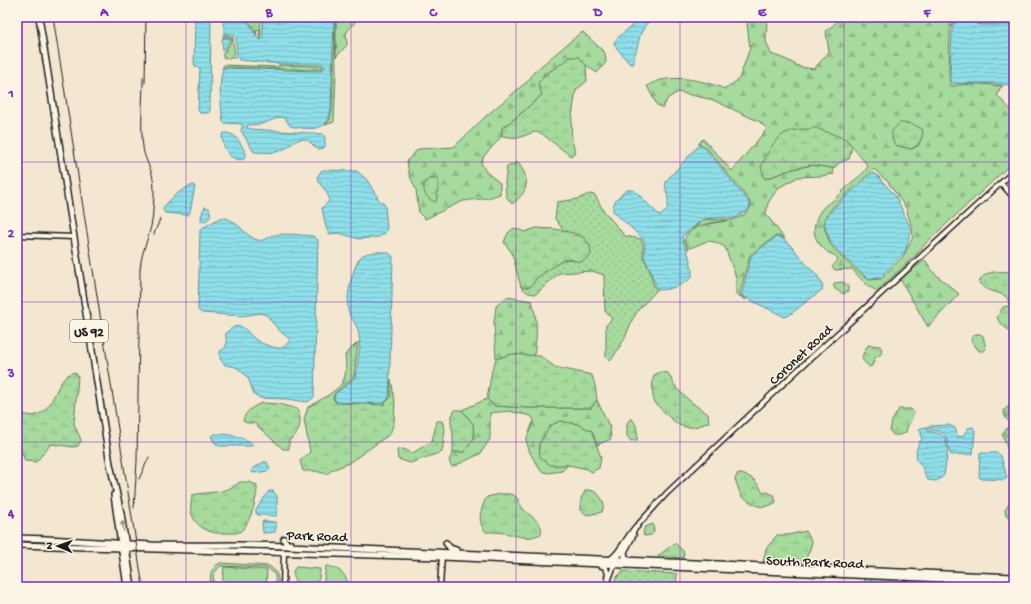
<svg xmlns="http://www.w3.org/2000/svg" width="1031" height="604" font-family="'Gochi Hand',sans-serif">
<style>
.grass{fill:url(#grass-dots);stroke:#627c5c}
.forest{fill:url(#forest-firs);stroke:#627c5c;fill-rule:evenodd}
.wetland{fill:url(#wetland-marsh);stroke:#627c5c}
.park{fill:url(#park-crowns);stroke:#627c5c}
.garden{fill:#a7db9d;stroke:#627c5c}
.water{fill:url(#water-rules);stroke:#609197}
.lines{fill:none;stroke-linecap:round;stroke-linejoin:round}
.tertiary-casing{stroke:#1c1c1c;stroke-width:7}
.primary-casing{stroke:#1c1c1c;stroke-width:8}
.tertiary{stroke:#fcf5e5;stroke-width:4}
.primary{stroke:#fcf5e5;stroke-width:5}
.rail{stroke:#1c1c1c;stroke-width:1}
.oneway{fill:#97938b}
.grid{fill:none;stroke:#7b2cbf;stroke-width:1;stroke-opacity:0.55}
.labels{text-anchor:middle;stroke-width:3;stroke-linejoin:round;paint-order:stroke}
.shield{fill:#fcf5e5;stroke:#5f5d58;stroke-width:1}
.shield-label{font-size:13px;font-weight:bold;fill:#1c1c1c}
.street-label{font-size:14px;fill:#1c1c1c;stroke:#fcf5e5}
.neatline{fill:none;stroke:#7b2cbf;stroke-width:1.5}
.grid-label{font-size:13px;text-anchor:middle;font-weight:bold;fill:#7b2cbf}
</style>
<defs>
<pattern id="grass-dots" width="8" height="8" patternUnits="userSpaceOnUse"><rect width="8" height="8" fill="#a7db9d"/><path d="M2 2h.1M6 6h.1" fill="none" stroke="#8fbb87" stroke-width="1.8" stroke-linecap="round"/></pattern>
<pattern id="forest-firs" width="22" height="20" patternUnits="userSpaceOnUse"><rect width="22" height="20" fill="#a7db9d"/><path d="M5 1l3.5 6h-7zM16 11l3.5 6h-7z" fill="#8fbb87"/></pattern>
<pattern id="wetland-marsh" width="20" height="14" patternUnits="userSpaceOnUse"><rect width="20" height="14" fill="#a7db9d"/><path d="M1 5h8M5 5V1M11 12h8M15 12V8" fill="none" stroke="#8fbb87"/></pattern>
<pattern id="park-crowns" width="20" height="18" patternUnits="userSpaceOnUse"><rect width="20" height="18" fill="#a7db9d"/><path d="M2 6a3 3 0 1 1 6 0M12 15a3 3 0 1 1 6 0" fill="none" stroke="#8fbb87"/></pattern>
<pattern id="water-rules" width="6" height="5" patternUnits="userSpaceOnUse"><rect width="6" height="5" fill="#8edfe9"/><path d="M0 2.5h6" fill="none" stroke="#7abfc7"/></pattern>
</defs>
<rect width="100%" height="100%" fill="#f4e7d2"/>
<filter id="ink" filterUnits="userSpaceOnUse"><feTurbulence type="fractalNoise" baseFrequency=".025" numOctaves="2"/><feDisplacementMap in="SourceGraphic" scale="8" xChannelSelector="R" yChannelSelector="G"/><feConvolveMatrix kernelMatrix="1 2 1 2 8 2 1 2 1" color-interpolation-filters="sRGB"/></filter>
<g filter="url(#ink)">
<!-- grass -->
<path class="grass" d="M 589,194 L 595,195 L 603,210 L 625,236 L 641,239 L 643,245 L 643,257 L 649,269 L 654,287 L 657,290 L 639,309 L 632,320 L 625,338 L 612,359 L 609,360 L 606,357 L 606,325 L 612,319 L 605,311 L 604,275 L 592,271 L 559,273 L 536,294 L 528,293 L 521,287 L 530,287 L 537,277 L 555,265 L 563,260 L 570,259 L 590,245 L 583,237 L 564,231 L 555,219 L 557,202 L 578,199 Z
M 623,571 L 677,574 L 676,587 L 613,587 L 616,578 Z"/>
<!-- forest -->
<path class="forest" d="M 336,17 L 356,17 L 355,22 L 346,33 L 347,45 L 336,57 Z
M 749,17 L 765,17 L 767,20 L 766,41 L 771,54 L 785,59 L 800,67 L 814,69 L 829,52 L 826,31 L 843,17 L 960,17 L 956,17 L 950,30 L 949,76 L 950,83 L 955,87 L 956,85 L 980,84 L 1003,86 L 1000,88 L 997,95 L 1009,108 L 1014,111 L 1014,168 L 1011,164 L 926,243 L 917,254 L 877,291 C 866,286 860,278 852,269 L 835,270 L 832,267 L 838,260 C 836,255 833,255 829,253 C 823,249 817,242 815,236 C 812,227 818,211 826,205 C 829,203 833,201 836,198 C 841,194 845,188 851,183 C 858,177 864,174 868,166 L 846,139 L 765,179 L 793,169 L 812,165 L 832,168 L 834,174 L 822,176 L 798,177 L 778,188 L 768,203 L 766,214 L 785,239 L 780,236 L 776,236 L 750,255 L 740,293 L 742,296 L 745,298 L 746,300 L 736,294 L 736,277 L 725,247 L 715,242 L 707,241 L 688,249 L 684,240 C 686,237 688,232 692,230 C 709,218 741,227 751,206 L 749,200 L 705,146 L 698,144 L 703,139 L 732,171 L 767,129 L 760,122 L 713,100 L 678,92 L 668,98 L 663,108 L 657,105 L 647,86 C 668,72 703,80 725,89 L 739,79 L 750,48 L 747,24 ZM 922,137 L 918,146 L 911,149 L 895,145 ZM 874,169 L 888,182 L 906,208 L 912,228 L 913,237 L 903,257 L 881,279 L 869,280 L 862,275 L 842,258 L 830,244 L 824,227 L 824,219 L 833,207 Z
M 583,32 L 605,53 L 606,62 L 597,73 L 586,65 L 579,58 L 570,57 L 562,65 L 544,74 L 542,95 L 517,117 L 502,128 L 502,136 L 484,156 L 481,163 L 486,172 L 500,183 L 500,194 L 488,198 L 463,201 L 425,219 L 419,213 L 416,190 L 409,174 L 407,161 L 418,149 L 454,147 L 486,116 L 529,80 L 534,72 L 578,35 Z
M 925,260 L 934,273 L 959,294 L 928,327 L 900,279 Z
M 507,297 L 532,301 C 538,321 537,336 534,356 L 496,359 L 494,323 L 496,306 Z
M 487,399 L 495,406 L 529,408 L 591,408 L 597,400 L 610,428 L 611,439 L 597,445 L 592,431 L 544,436 L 539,444 L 550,464 L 568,465 L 562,471 L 548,473 L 541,471 L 530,453 L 526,440 L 534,420 L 531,416 L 509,411 L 490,413 L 490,439 L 480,454 L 452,467 L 449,461 L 453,452 L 464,452 L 473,424 L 462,410 Z
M 1009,406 L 1009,413 L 1012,414 L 1014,413 L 1014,456 C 1004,449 1008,444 1002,435 L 1007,428 L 1012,424 C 1006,420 1004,417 1004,410 Z
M 1014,497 L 1014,521 L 1012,521 L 1006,516 L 1005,510 Z"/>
<!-- wetland -->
<path class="wetland" d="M 247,17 L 260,17 L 261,39 L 259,38 L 260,29 L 256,30 L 257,35 Z
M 335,22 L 336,74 L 334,122 L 325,125 L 329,121 L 332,110 Z
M 223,35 L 233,37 L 235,58 L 223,58 L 223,53 L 225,52 L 232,40 L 230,37 L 223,38 Z
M 570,57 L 579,57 L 586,65 L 587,81 L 576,90 C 573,111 568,131 575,152 L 571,156 L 568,154 L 541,133 L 534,132 L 518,138 L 502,136 L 502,128 L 517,117 L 542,95 L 538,83 C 547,71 558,67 570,57 Z
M 224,65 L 279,67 L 279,65 L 323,66 L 322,69 L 312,70 L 228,67 L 222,68 Z
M 900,123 C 909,123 915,124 923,130 C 922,140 919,145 911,149 L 895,145 L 892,139 L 892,131 Z
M 816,128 L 846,139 L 852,147 L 849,159 L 839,163 L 833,169 L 832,168 L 811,165 L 793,169 L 765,179 L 761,167 C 767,154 775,135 791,131 C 799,129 808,129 816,128 Z
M 518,162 C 530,180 530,190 512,204 L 506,196 L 505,182 L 507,167 Z
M 438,178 L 438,190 L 436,202 C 426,199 423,193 424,184 L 429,179 Z
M 726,219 L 728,220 L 706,224 L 692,229 L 703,220 Z
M 514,228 L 525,232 L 536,228 L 555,229 L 573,233 L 583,237 L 590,245 L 591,255 L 585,260 L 579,262 L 570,259 L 563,260 L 538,277 L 530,287 L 521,287 L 512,253 L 504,242 L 508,233 Z
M 1014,271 L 1014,339 C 1010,327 999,326 997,317 L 1003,307 L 1009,306 C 1010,289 989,296 979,283 C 984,268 1002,273 1014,271 Z
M 843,282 C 847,284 849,286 848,291 L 843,294 L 834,288 L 834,283 Z
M 976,334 L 980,334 L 983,336 L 986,349 L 983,351 L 979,351 L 971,341 L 972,337 Z
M 358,342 L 354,377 L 334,394 L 333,399 L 337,403 L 383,405 L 390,398 L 391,379 L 395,403 L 394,422 L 390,434 L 349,463 L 332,470 L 327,474 L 315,471 L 303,471 L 300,461 L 310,452 L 304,419 L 308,407 C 317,402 336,392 342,383 C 347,375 346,363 345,355 Z
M 868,345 L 880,346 L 882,350 L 880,355 L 875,358 L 872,366 L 870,367 C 858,358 862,356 868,345 Z
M 512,354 L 540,356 L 555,367 L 592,375 L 595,385 L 597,400 L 591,408 L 529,408 L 495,406 L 487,399 L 492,370 L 496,359 Z
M 75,372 L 78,376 L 74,424 L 81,440 L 78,446 L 73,447 L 51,444 L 36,462 L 25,461 L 17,437 L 17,414 C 23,413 30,417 36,415 C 56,410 54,377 75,372 Z
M 660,372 L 668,373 L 677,389 L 691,402 L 708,414 L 709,422 C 700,426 689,430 679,425 C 675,423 656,405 654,401 C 652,395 652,381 654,375 Z
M 1014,397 L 1014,413 L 1013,414 L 1009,413 L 1009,406 Z
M 262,403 L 279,404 L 297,409 C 303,420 300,435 289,440 L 289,449 L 283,449 L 254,423 L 247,423 L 243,421 C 245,411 254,406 262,403 Z
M 899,409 L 911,409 L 914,413 C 912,420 907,424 906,432 L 900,435 L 893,435 L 890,431 L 892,421 Z
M 455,410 L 462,410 L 473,424 L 474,438 L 464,452 L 453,452 C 453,446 453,441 453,435 C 452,424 448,421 455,410 Z
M 631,418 C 637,423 638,433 637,440 L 631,441 L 627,436 L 627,423 Z
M 437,421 L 442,421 L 445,430 L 442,452 L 410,463 L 398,459 L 397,450 L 403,449 L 413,453 L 432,441 Z
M 560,421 L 577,424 L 592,431 L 601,458 L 599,468 L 592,472 L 587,469 L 568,465 L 550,465 L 540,457 L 539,444 L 550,426 Z
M 738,473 C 752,477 756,479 763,493 L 767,492 L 774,495 L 776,502 C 761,512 754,504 741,496 L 735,479 Z
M 240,482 L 249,482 L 257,485 C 258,496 250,524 241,531 C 237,534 231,533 226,533 C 211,535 194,527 191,511 C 190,506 192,500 192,495 C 211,491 223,495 240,482 Z
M 586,490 C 597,490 601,496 604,505 L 602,512 L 587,515 L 581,510 L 581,498 Z
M 500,494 C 505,494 511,493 515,496 C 519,499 520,506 524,510 C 531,517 544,522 541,534 C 527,540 523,537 509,534 C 502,532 494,532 486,532 C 476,522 481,507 487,497 Z
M 653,524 L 654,532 L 651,535 L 644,536 L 643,532 L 645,527 Z
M 806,531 L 812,542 L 809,552 L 804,562 L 763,562 L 766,549 L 777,535 L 788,535 Z
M 675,543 L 684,552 L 683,558 L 658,556 Z"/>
<!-- park -->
<path class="park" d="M 865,577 L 959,581 L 979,587 L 865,587 Z"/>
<!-- garden -->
<path class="garden" d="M 220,563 L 269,566 C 277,571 280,578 277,587 L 273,587 C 278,579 275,572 267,568 L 221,566 L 217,569 L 213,576 L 214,581 L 218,587 L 213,587 C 208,578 210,568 220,563 Z
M 326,566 C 339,567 347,575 349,587 L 323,587 Z
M 224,567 L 267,570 L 266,587 L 222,587 Z
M 296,567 L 320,569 L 319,579 L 313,587 L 296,587 L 293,571 Z"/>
<!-- water -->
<path class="water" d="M 195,17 L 211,17 L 210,111 L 208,113 L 200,113 L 198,110 L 200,68 L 195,66 L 194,62 Z
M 223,17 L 245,17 L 258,38 L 260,40 L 263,39 L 262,17 L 334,17 L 331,109 C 330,113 329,119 327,122 C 319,132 301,128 290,126 L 285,118 L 280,117 L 262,124 L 248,125 L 247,128 L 251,129 L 323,134 L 325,138 L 325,147 L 319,150 C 314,147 311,142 307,140 C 296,136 291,147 282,150 C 273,154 263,152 254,152 L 243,134 L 241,130 L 243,125 C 237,122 229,125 223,122 C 221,105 218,84 223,68 L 318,71 L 323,70 L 325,66 L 321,64 L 280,64 L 239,60 L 237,57 L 236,37 L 233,35 L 224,34 Z
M 643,17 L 653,17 C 641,29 641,32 637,48 C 635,54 634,56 634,63 L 632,65 L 629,63 L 615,46 L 614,43 C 616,37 637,22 643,17 Z
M 956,17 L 964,17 L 989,23 L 1014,23 L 1014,24 L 982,24 L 959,19 L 954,22 Z
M 959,20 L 982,25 L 1014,25 L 1014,85 L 980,83 L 955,84 L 951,82 L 950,76 L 952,30 L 955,22 Z
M 225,38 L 230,38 L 230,40 L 224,51 L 223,51 L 222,39 Z
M 224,133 C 236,132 240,143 246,153 L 244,159 C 230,163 222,147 222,135 Z
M 699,145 L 704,147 L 748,201 L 750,206 L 748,210 L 733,219 L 730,219 L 726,217 L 703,219 L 683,236 L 682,238 C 687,251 693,264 692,277 C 684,285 670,290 658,290 L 656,287 L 650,269 L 644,257 L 645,244 L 643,239 L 613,211 C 612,201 620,196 627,190 L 634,190 L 660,216 C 676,205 663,193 666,181 Z
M 322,170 L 357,171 L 367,180 L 379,200 L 385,205 L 387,228 L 385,233 L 379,237 L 359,239 L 339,233 L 329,234 L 326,227 L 322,208 L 329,201 C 329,191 319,186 317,177 Z
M 872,173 L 876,174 L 878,176 L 896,197 L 911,229 L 906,249 L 904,253 L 880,278 L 869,279 L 843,257 L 831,243 L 825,227 L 825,219 L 834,208 Z
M 193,185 L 195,186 L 190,212 L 188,215 L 165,213 L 163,210 L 163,208 C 171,198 181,189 193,185 Z
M 205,207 L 209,208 C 212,215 210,222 201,221 C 201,217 202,210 205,207 Z
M 220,218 C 236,216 244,237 258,240 C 265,242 269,235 275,235 C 287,233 301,235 313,236 L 318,240 L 314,397 L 308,402 L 286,399 L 260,398 L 254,394 L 248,378 L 242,372 L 236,367 L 225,365 L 220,359 L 220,351 C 230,347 225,342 226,333 C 241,318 245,331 256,340 C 260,342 263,344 267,345 C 278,349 284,351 290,339 C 281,333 273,325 268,316 L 261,313 L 242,316 L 202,313 L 198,310 L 200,230 L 202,228 Z
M 776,237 L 780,237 C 792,245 797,253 806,264 C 814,272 821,277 823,289 L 788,316 L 785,317 L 742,296 L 742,293 L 751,256 Z
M 378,252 C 385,252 389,251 393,257 L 389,398 L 383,404 L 337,402 L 334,399 L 335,394 L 355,378 C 357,364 361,349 359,335 C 359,326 350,319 348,310 C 346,298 353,262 363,255 C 368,253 373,252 378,252 Z
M 949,425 L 955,428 L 958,437 L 963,436 L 968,428 L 973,427 L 975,431 L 973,454 L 951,455 C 945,441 951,431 931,430 L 929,428 L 930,426 Z
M 925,427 L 928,427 L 928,431 L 941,434 L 945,438 L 948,451 L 944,475 L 940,479 L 936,481 L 928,480 C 924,476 925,474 923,469 C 922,466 919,463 917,460 C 915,454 917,443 922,439 L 921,433 L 919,429 Z
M 214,434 C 227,434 244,435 253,445 L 251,446 L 219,446 L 214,442 L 211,436 Z
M 982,453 L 998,453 L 1001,456 L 1007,478 L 1005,480 L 982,479 L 979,477 L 980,454 Z
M 264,462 L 267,462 L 270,469 L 268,471 L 253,473 L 252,471 L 254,468 Z
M 269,491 L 273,491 L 277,496 L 277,514 L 276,516 L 258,515 L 256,513 L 256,510 Z
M 264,521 L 275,522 L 277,523 L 275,532 L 263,533 L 262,522 Z"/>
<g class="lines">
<defs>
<path id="tertiary" d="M 1001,183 L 1014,198
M 17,235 L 74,237
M 636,527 L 667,493 L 787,380 L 1014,171
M 600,565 L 606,568 L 608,574 L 607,577
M 283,587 L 284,552
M 440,587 L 442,555
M 606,587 L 614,565 L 622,550
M 1004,587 L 1005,579"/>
<path id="primary" d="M 39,17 L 110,464 L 121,513 L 132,587
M 114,495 L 127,587
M 17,538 C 62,539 107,543 152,545 C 197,546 243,544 288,546 C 530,555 772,567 1014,577
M 284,539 L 287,544 L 291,544
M 446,543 L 450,548 L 456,550
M 17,545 L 442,557 L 1014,582
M 611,559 C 620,554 628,535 637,526
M 629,560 L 625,557 L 624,552 L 633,535"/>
</defs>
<!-- tertiary casing -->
<use href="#tertiary" class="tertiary-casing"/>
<!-- primary casing -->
<use href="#primary" class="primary-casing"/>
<!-- tertiary -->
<use href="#tertiary" class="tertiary"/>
<!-- primary -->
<use href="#primary" class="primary"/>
<!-- rail -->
<path class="rail" d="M 53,17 L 143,587
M 145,83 L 146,17
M 154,234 L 160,219
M 139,479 L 149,457
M 134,508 L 137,461 L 140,270 C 141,249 153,232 153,210 C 154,198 155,186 152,174 C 149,165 144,157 143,147 C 140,126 143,99 143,77"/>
</g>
<!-- one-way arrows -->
<defs><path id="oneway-solid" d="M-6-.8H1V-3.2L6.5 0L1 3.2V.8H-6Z"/></defs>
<use class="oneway" href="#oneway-solid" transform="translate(123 526) rotate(-100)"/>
</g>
<!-- grid -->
<path class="grid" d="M 186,17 L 186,587M 351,17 L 351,587M 516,17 L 516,587M 680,17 L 680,587M 844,17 L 844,587M 17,162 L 1014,162M 17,302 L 1014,302M 17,442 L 1014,442"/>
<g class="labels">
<!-- shield labels -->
<rect class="shield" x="70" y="320" width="38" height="22" rx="3"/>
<g class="shield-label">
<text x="89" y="336">US 92</text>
</g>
<!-- street labels -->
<g class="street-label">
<text transform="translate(800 354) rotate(-43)" y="5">Coronet Road</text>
<text transform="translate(317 535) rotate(2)" y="5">Park Road</text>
<text transform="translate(815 561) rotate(2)" y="5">South Park Road</text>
</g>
</g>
<!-- margin -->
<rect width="1031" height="604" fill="none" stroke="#fcf5e5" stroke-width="44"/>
<!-- north arrow -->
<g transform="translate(58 546) rotate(272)" stroke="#fcf5e5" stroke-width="3" paint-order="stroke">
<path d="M0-3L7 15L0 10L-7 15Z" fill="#1c1c1c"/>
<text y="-6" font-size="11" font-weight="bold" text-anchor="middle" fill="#1c1c1c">N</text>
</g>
<rect x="22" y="22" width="987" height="560" class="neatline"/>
<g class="grid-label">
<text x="104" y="16">A</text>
<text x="269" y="16">B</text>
<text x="433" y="16">C</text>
<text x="598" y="16">D</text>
<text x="762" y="16">E</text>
<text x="927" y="16">F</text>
<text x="11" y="97">1</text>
<text x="11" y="237">2</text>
<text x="11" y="377">3</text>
<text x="11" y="517">4</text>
</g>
</svg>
